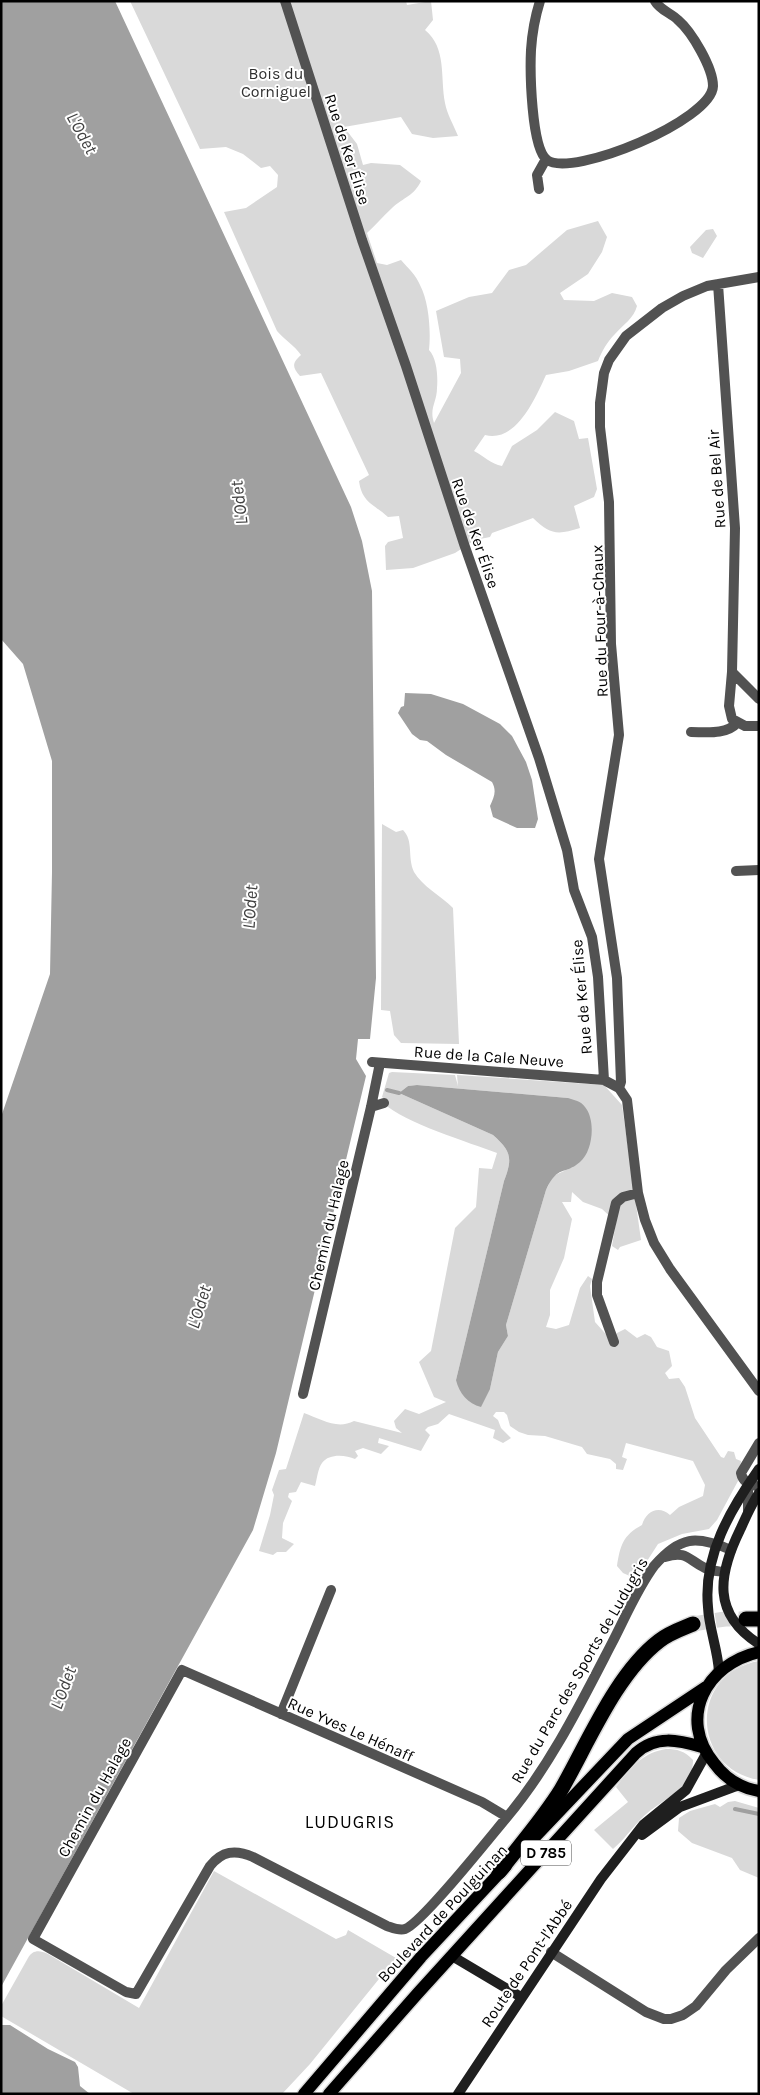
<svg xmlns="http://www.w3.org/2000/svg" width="760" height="2095" font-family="Karla,sans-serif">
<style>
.green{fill:#d9d9d9;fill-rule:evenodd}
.water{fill:#a0a0a0}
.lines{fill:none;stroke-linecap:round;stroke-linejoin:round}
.stream{stroke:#a0a0a0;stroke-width:4}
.highway-tunnel{stroke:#d9d9d9;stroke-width:15;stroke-dasharray:15 8;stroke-linecap:butt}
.primary-casing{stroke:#dbdbdb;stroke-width:15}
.highway-casing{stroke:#dbdbdb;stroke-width:18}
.street{stroke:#525252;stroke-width:10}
.secondary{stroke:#1f1f1f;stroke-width:10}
.primary{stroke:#000;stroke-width:12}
.highway{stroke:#000;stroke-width:15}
.labels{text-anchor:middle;stroke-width:4;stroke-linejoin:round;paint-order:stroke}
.shield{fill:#fff;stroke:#4c4c4c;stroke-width:1}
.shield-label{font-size:15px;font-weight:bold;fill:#000}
.park-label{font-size:16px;fill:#303030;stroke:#fff}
.street-label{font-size:16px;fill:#000;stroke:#fff}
.water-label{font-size:18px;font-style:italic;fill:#414141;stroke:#fff}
.neighbourhood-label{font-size:18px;letter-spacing:1px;fill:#000;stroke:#fff}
</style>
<rect width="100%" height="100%" fill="#fff"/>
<!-- green -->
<path class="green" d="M 130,1 L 406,1 L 407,5 L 431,1 L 433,20 L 425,30 C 447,48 440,77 445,103 C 447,114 454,126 458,136 L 433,138 L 412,134 L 401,117 L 344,127 L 357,144 L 363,165 L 371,163 L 400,165 L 421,181 C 414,196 404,197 392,208 C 383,216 376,225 367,233 L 377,263 L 387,265 L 401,260 C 408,268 416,275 420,285 C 429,302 431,331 429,350 C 437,358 438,377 437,388 C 437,402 429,408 434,423 L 461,373 L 460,359 L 444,357 L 436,311 L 469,297 L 492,293 L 509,270 L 526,265 L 567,230 L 598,221 L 607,237 L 602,252 L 588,274 L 560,293 L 564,300 L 594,301 L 612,293 L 632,297 L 637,306 C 634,318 623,325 615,334 C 607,342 602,351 598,361 L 569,371 L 546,375 C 535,399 516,443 485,435 L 474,451 C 484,456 491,464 502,466 L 512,446 L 537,430 L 555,412 L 574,421 L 579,439 L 588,438 L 597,489 L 594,497 L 574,506 L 580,528 C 558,535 550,535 533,518 L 492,533 L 490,537 L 475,540 L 455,553 L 413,568 L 386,570 L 385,546 L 388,542 L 403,538 L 399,516 L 388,517 C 374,504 362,503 359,481 L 369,475 L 321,373 L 300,376 C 292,367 292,363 301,355 C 294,345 285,340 277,331 L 224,212 L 246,208 L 277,187 L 278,175 L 270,166 L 261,168 L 243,154 L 226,147 L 200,149 Z
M 713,229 L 717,236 L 703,258 L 692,253 L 690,247 L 706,230 Z
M 382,824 L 396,832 L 403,830 C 414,841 407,858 414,872 C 422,886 441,896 453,908 L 459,1044 L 401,1043 L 394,1035 L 390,1011 L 381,1010 Z
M 392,1072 L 455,1075 L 458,1086 L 457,1075 L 604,1085 L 622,1105 L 641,1240 L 620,1247 L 618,1250 L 612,1246 L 616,1222 L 602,1209 L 583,1202 L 572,1192 L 571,1202 L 562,1202 L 572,1219 L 564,1258 L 550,1290 L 550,1315 L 546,1327 L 556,1329 L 569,1325 L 580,1288 L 588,1276 L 592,1279 L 590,1286 L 595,1322 L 612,1341 L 617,1333 L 625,1329 L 637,1338 L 645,1334 L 651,1337 L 657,1347 L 669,1351 L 672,1366 L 665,1373 L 669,1379 L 679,1378 L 685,1387 L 695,1418 L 721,1457 L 724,1458 L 728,1451 L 734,1452 L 736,1459 L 741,1461 L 738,1481 L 717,1520 L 709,1529 L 682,1534 L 658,1544 L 640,1572 L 632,1577 L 623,1573 L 617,1566 C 620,1546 623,1535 642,1525 C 646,1511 659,1505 670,1515 L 679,1507 L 703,1496 L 705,1485 L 693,1461 L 626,1443 L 622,1457 L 627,1459 L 623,1470 L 616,1469 L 616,1464 L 610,1459 L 587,1454 L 582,1447 L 545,1436 L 528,1435 L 519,1432 L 510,1426 L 507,1415 L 504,1412 L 496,1412 L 493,1416 L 498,1420 L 501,1428 L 511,1438 L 503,1443 L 493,1438 L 495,1430 L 449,1414 L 438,1424 L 428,1427 L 425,1430 L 430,1435 L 421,1451 L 379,1438 L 378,1443 L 389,1446 L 381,1454 L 363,1448 L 355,1451 L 358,1456 L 355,1459 C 346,1455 329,1453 322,1463 C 318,1468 317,1479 315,1486 L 301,1482 L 296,1492 L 289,1493 L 288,1497 L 292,1501 L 283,1523 L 282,1538 L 294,1544 L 286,1552 L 277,1552 L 273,1555 L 259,1551 L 270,1515 L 274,1495 L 272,1490 L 279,1470 L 286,1469 L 304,1413 C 321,1419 337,1430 354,1421 L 402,1433 L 396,1428 L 394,1421 L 405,1409 L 419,1414 L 446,1402 L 434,1397 L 419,1362 L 431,1351 L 455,1228 L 476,1207 L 479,1168 L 492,1169 L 497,1153 C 471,1143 402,1122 385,1104 L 386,1100 L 382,1097 L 389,1073 ZM 417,1085 L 568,1098 L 573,1167 L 553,1176 L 546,1190 L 506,1325 L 508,1336 L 498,1352 L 490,1389 L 456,1380 L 504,1181 C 513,1158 511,1151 493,1135 L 399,1093 L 408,1086 Z
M 759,1661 L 759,1780 C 690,1768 689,1673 759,1661 Z
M 666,1749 C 677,1749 685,1751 693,1760 C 693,1789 664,1798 645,1815 C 634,1825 625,1839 613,1849 L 594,1830 L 628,1802 L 616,1787 C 630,1768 642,1753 666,1749 Z
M 735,1801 L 759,1808 L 759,1878 L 740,1870 L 732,1858 L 692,1843 L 678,1831 L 679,1818 L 690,1811 L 715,1804 L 720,1807 L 728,1802 Z
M 214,1871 L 336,1939 L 346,1935 L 348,1930 L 396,1958 L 310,2064 L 282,2094 L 134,2094 L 1,2016 L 1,2006 L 28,1958 C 33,1950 39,1950 48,1954 L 139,2008 Z"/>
<!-- water -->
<path class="water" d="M 1,1 L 115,1 L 351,507 L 362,541 L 372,591 L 376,978 L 370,1039 L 358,1039 L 356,1059 L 366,1076 L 276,1453 L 253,1530 L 1,1987 L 1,1117 L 50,974 L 52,872 L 52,761 L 23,664 L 1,639 Z
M 405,693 L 431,694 L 463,704 L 500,724 L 512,736 L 526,762 L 532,780 L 538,819 L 535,828 L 517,828 L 493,817 L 490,806 C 494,797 497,791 492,782 L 446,755 L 427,741 L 420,740 L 412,734 L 398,713 L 401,707 L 404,706 Z
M 417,1085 L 568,1098 C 574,1100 581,1101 585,1107 C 596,1120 593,1151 580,1162 C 564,1176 558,1164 546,1190 L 506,1325 L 508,1336 L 498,1352 L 490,1389 L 481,1407 C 468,1404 459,1393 456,1380 L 504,1181 C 513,1158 511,1151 493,1135 L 399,1093 L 408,1086 Z
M 1,2025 L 10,2025 L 48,2049 L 75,2062 L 78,2067 L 80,2086 L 90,2094 L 3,2094 L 1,2092 Z"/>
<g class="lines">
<!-- stream -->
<path class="stream" d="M 387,1090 L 399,1093
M 735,1809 L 759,1814"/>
<!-- highway-tunnel -->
<path class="highway-tunnel" d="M 693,1624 L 725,1619 L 746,1619"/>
<defs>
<path id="primary" d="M 759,1652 C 706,1664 677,1718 714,1763 C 725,1778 740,1788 759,1791
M 531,1841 L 628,1739 L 706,1687
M 304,2094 L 421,1957 L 506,1866
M 329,2094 L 418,1993 L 636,1753 C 656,1735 678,1740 702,1747"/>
<path id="highway" d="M 746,1619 L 759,1619
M 499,1872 C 520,1845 543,1819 561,1790 C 588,1743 616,1674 659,1641 C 669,1633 681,1629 693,1624"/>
</defs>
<!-- primary casing -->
<use href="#primary" class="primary-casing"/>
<!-- highway casing -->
<use href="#highway" class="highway-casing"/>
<!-- street -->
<path class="street" d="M 285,1 L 362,240 L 406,366 L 464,544 L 539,758 L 567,850 L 574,890 L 592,937 L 598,977 L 604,1080
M 540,1 C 535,17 532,34 531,50 C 530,70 531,148 547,160 C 573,178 712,120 713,86 C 713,68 692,32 678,20 C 671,13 660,10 655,1
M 539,189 L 537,175 L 546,159
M 718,284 L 735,528 L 732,672 L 759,699
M 732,672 L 729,706 L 732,719 L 745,726 L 759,726
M 691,732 C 706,732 726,735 737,723
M 736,871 L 759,870
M 372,1062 L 604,1080 L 619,1088 L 627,1100 L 638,1193 L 645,1220 L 654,1243 L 670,1269 L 759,1391
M 619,1088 L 621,1082 L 617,978 L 599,859 L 619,735 L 611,644 L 609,502 L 600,427 L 600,403 L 604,373 L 609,360 L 626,336 L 662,308 L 683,296 L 707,286 L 759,277
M 371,1107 L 384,1103
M 614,1342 L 597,1295 L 597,1282 L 616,1203 L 623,1197 L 638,1193
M 303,1394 L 371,1107 L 380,1063
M 759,1443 L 741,1473 C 743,1483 750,1484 759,1487
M 748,1511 L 748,1484
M 665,1557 C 687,1550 688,1560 705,1568 C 711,1571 718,1571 724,1572
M 281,1714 L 331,1590
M 507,1817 L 482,1802 L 182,1670 L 33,1939 L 126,1992 L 136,1994 L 210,1866 C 222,1851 235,1849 253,1857 L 387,1926 C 393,1928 399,1931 405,1929 C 422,1923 491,1836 507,1817 C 550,1766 581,1703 612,1643 C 625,1618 637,1589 654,1566 C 680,1536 696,1535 731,1550
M 551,1952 L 646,2012 L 664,2019 L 671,2019 L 683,2015 L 696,2006 L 726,1970 L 759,1938"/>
<!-- secondary -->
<path class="secondary" d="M 759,1493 C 751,1505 746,1517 740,1530 C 718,1575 712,1614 759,1644
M 719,1672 C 718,1650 709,1629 708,1607 C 703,1556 730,1510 759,1469
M 642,1835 L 680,1807 L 739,1785
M 452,1956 L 521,1997
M 458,2094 L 601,1879 L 643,1825 L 686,1790 L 706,1754"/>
<!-- primary -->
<use href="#primary" class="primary"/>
<!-- highway -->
<use href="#highway" class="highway"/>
</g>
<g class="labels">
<!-- shield labels -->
<rect class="shield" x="521" y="1840.5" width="50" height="25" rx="4"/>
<g class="shield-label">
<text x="546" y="1858">D 785</text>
</g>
<!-- park labels -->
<g class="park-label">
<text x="276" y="79">Bois du<tspan x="276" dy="18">Corniguel</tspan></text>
</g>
<!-- street labels -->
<g class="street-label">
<text transform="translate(348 149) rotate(72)" y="6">Rue de Ker Élise</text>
<text transform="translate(716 479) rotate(-94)" y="6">Rue de Bel Air</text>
<text transform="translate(476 533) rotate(71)" y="6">Rue de Ker Élise</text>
<text transform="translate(599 621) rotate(-92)" y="6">Rue du Four-à-Chaux</text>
<text transform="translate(581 997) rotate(-95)" y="6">Rue de Ker Élise</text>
<text transform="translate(489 1056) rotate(4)" y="6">Rue de la Cale Neuve</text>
<text transform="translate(328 1225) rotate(-77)" y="6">Chemin du Halage</text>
<text transform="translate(579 1670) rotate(-60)" y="6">Rue du Parc des Sports de Ludugris</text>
<text transform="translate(351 1729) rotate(24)" y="6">Rue Yves Le Hénaff</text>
<text transform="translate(94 1797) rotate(-61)" y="6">Chemin du Halage</text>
<text transform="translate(442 1913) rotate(-47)" y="6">Boulevard de Poulguinan</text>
<text transform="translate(526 1963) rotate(-56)" y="6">Route de Pont-l'Abbé</text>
</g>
<!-- water labels -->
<g class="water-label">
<text transform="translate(82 133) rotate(61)" y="6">L'Odet</text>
<text transform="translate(239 503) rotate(-97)" y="6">L'Odet</text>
<text transform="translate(250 907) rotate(-86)" y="6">L'Odet</text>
<text transform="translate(199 1307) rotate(-73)" y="6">L'Odet</text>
<text transform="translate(63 1688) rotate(-70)" y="6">L'Odet</text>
</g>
<!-- neighbourhood labels -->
<g class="neighbourhood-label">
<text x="350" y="1828">LUDUGRIS</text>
</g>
</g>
<!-- border -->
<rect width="760" height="2095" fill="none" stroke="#000000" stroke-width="5"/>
</svg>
